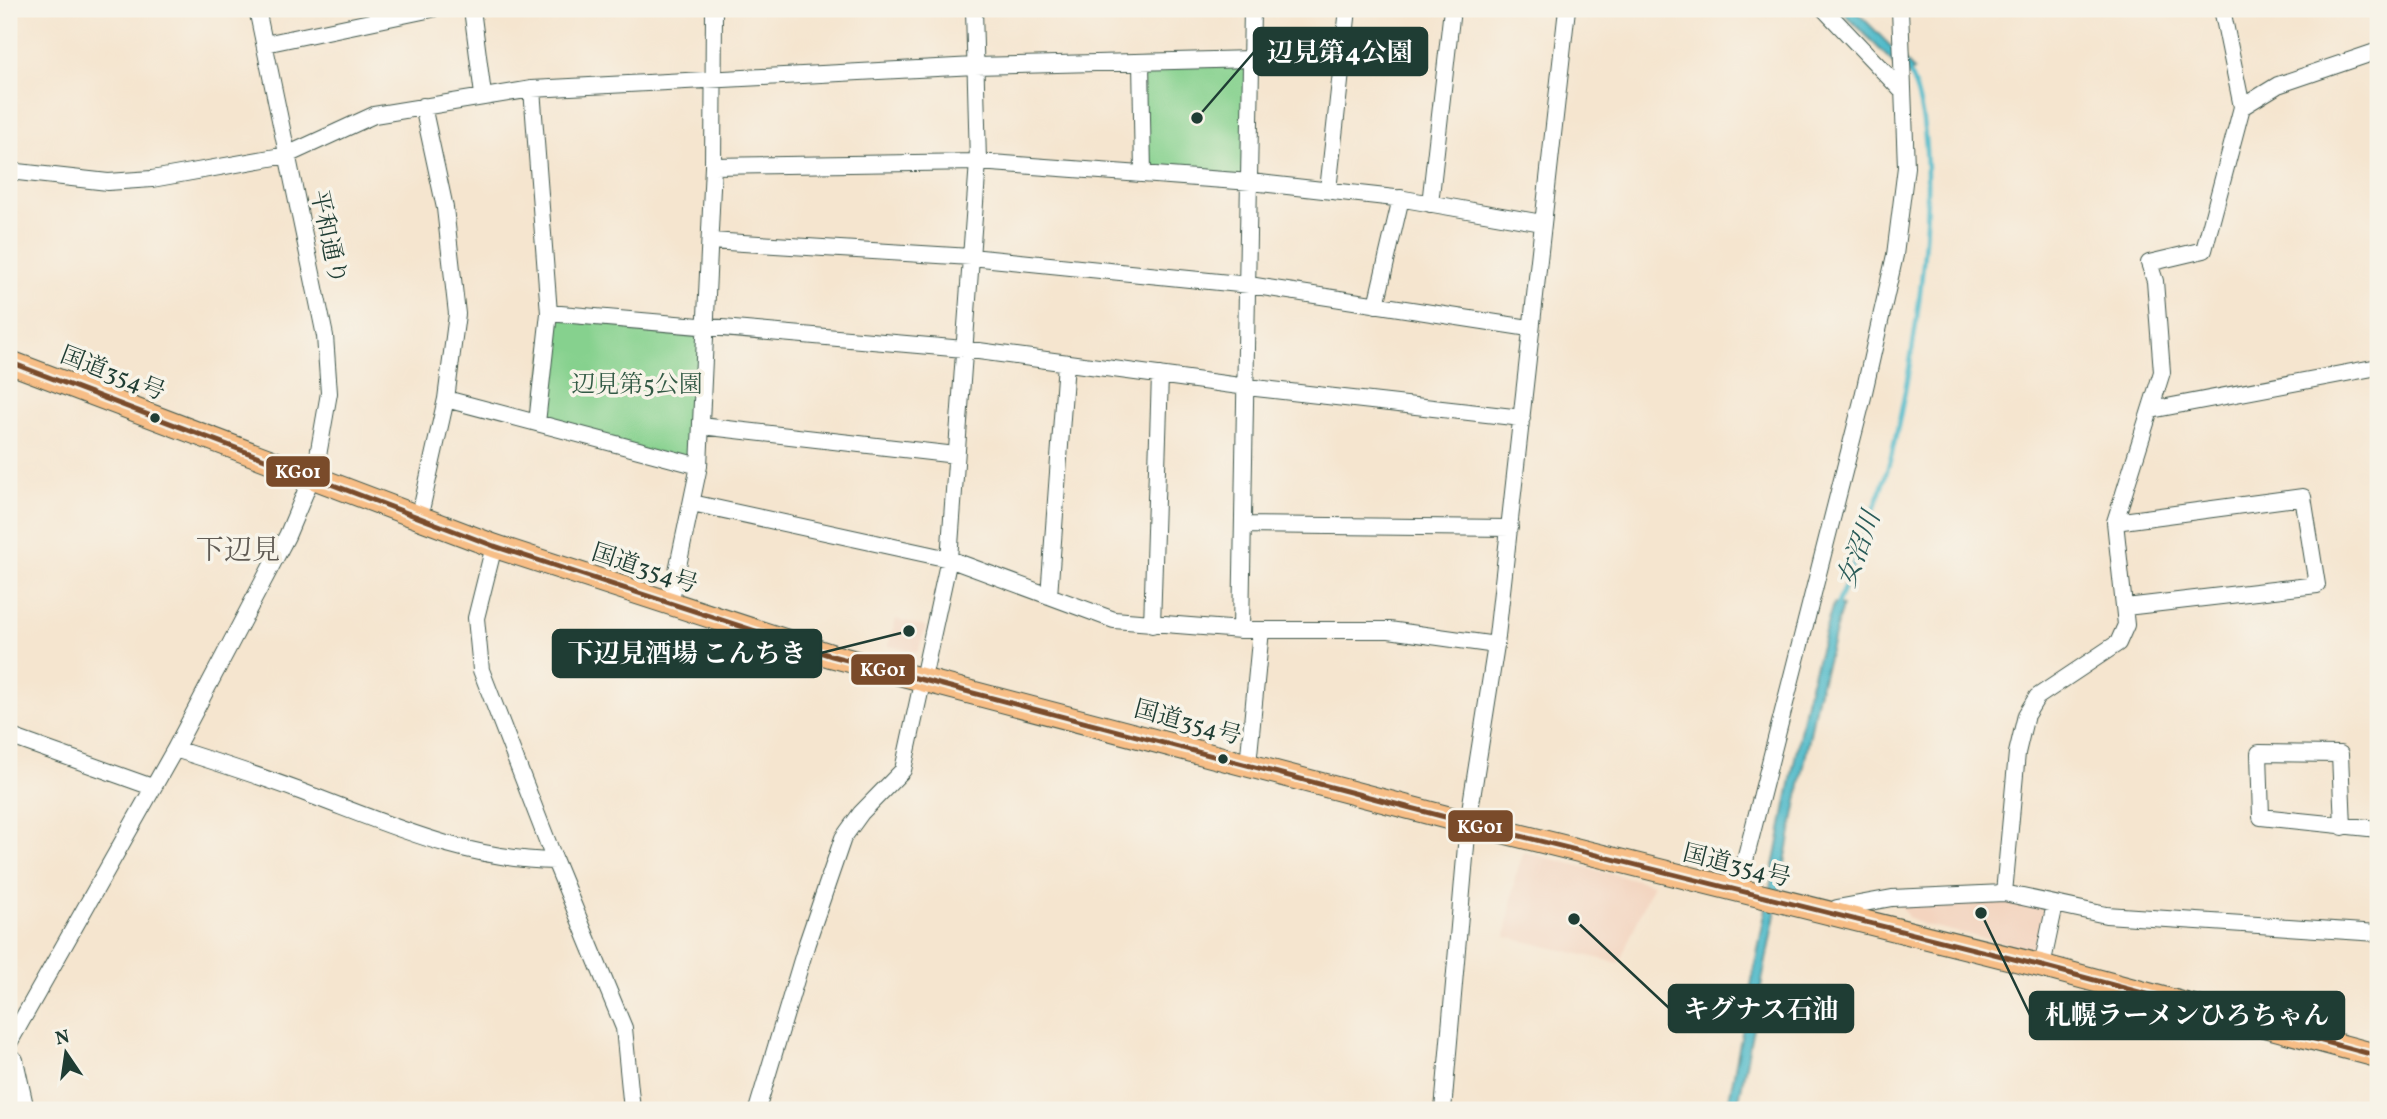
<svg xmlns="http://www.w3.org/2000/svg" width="2387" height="1119" font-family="Vollkorn,'Noto Serif JP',serif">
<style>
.built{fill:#f3d4bf}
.green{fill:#86d18e;stroke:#528761;stroke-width:2}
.water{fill:#4db9c9;stroke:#367b7e;stroke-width:2}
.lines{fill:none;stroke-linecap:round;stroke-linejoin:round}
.stream{stroke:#4db9c9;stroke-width:4.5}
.minor-casing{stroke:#3f564b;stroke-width:18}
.highway-casing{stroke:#3f564b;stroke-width:25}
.minor{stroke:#fff;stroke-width:16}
.highway{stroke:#f7be87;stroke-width:23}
.bus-1-casing{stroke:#f7f3e8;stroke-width:10}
.bus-1{stroke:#7a4b2a;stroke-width:5}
.bus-dot{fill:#1f3d34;stroke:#f7f3e8;stroke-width:2.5}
.labels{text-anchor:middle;stroke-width:7;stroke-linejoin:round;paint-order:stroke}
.street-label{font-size:24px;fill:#1f3d34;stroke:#f7f3e8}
.park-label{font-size:24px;fill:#345b46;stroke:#f7f3e8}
.water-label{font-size:26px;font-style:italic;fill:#2a5c59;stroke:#f7f3e8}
.quarter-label{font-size:28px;fill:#615c55;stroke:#f7f3e8}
.leader{fill:none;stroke:#1f3d34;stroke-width:2.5}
.callout-dot{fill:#1f3d34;stroke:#f7f3e8;stroke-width:2.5}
.callout{fill:#1f3d34;stroke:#1f3d34;stroke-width:2.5}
.callout-label{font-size:26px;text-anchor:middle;font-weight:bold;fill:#fff}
.line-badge{stroke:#f7f3e8;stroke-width:2.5}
.badge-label{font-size:19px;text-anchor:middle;font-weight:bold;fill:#fff}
</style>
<rect width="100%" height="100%" fill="#f7f3e8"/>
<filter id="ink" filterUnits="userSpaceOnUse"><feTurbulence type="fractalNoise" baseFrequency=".0143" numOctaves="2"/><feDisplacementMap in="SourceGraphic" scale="14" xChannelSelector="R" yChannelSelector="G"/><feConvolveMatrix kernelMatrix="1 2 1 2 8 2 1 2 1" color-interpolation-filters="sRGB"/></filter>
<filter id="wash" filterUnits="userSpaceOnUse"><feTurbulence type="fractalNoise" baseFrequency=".00686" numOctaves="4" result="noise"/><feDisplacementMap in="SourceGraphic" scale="28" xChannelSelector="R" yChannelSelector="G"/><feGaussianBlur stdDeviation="1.57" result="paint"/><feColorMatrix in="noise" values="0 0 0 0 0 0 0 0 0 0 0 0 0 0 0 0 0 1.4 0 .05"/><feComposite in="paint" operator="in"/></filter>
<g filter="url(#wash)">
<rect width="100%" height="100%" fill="#f5e5cf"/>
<!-- built -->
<path class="built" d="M 896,619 L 926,627 L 918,652 L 888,646 Z
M 1524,852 L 1653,884 L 1619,963 L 1506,937 L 1515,877 Z
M 2005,898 L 2047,911 L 2035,950 L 1921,924 L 1908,917 L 1898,902 Z"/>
<!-- green -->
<path class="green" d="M 1252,59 L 1251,182 L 1143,174 L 1141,62 Z
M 549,313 L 705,327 L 699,466 L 537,423 Z"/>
<!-- water -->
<path class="water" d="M 1840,9 L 1854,9 L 1914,70 L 1906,76 Z
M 1833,604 L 1842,606 L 1817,698 L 1737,1110 L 1727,1110 L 1807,696 Z"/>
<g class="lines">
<!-- stream -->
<path class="stream" d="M 1836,608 C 1855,558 1877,508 1891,457 C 1913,368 1949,153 1909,72"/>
</g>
</g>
<g filter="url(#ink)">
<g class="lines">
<defs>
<path id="minor" d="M 472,9 L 483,95
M 1824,9 L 1903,92
M 265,44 L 432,9
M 1141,62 L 1143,174
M 532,89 L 549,313 L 537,423
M 2242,107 L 2278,85 L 2378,51
M 713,166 L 978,162 L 1251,182 L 1404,199 L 1542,223
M 9,171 L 108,182 L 152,179 L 287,155 L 374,115 L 532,89 L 975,66 L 1252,59
M 1328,190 L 1348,9
M 1430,204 L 1452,9
M 710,241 L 971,257 L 1249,285 L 1529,328
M 1376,305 L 1401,198
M 549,313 L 964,349 L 1247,387 L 1522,418
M 446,399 L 699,466
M 2151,410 L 2378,367
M 701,426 L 956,455
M 692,503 L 949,559 L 1114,620 L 1241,630 L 1389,630 L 1496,645
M 419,519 L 446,399 L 457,314 L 445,208 L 423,106
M 2115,522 L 2303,497 L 2317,585 L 2126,607
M 1244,525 L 1510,528
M 494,546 L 476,618 L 481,670 L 555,861 L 624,1028 L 632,1110
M 1049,596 L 1066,363
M 670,604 L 699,466 L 713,166 L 714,9
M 1152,625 L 1160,375
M 1241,630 L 1252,9
M 9,736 L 152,787
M 175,749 C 216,762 257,775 297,790 C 384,822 460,859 555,861
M 1248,765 L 1261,630
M 2343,827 L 2340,754 L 2259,753 L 2261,817 L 2378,829
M 1737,892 L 1862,401 L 1895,255 L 1906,167 L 1900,9
M 2004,893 L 2017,753 L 2026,715 L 2037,697 L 2118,643 L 2126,625 L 2115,522 L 2162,372 L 2155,281 L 2149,263 L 2204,250 L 2242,107 L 2222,9
M 1831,914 L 1837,908 L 1892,898 L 2004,893 L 2106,915 L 2378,933
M 2042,966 L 2055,904
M 9,1043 L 175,749 L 287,536 L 316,467 L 329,393 L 325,336 L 257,9
M 9,1057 L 15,1060 L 26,1110
M 757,1110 L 807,943 L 843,838 L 861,813 L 903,770 L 949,559 L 978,162 L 974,9
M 1443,1110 L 1468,823 L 1496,645 L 1567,9"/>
<path id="highway" d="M 9,362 L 494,546 L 832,656 L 1468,823 L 2042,966 L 2378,1056"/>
</defs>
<!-- minor casing -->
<use href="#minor" class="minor-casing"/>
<!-- highway casing -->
<use href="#highway" class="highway-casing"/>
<!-- minor -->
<use href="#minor" class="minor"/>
<!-- highway -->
<use href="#highway" class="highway"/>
<defs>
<path id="bus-1" d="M 9,362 L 494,546 L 832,656 L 1468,823 L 2042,966 L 2378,1056"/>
</defs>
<!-- bus-1 casing -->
<use href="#bus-1" class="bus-1-casing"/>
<!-- bus-1 -->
<use href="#bus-1" class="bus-1"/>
</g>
</g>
<!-- markers -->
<g class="bus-dot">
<circle cx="155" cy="418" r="6"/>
<circle cx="1223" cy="759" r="6"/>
</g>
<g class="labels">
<!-- street labels -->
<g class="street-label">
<text transform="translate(329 237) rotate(78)" y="8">平和通り</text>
<text transform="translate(113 373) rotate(21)" y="8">国道354号</text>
<text transform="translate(645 568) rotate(18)" y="8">国道354号</text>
<text transform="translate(1188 722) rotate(15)" y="8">国道354号</text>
<text transform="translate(1737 865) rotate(14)" y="8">国道354号</text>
</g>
<!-- park labels -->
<g class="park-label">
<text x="637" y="392">辺見第5公園</text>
</g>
<!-- water labels -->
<g class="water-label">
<text transform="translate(1858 549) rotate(-70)" y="9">女沼川</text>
</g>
<!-- quarter labels -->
<g class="quarter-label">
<text x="238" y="559">下辺見</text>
</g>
</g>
<!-- callouts -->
<path class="leader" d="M1197 118L1254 52M909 631L821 653M1574 919L1669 1008M1981 913L2030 1015"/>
<g class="callout-dot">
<circle cx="1197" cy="118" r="7"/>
<circle cx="909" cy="631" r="7"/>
<circle cx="1574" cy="919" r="7"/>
<circle cx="1981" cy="913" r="7"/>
</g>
<g class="callout">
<rect x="1254" y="28" width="173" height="47" rx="7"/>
<rect x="553" y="630" width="268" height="47" rx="7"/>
<rect x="1669" y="985" width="184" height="47" rx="7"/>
<rect x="2030" y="992" width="314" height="47" rx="7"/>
</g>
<g class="callout-label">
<text x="1340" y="61">辺見第4公園</text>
<text x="687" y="662">下辺見酒場 こんちき</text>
<text x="1761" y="1018">キグナス石油</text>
<text x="2187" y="1024">札幌ラーメンひろちゃん</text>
</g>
<g class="line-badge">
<rect x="265" y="455" width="66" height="33" rx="7" fill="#7a4b2a"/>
<rect x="850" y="653" width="66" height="33" rx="7" fill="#7a4b2a"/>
<rect x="1447" y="809" width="67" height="34" rx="7" fill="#7a4b2a"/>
</g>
<g class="badge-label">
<text x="298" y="478">KG01</text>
<text x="883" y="676">KG01</text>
<text x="1480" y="833">KG01</text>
</g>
<!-- margin -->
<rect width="2387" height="1119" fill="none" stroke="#f7f3e8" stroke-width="35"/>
<!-- north arrow -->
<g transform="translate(66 1053) rotate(347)" stroke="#f7f3e8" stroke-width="5" paint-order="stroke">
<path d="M0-5L12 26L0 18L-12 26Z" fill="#1f3d34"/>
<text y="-10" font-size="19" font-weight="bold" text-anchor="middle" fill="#1f3d34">N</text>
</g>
</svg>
